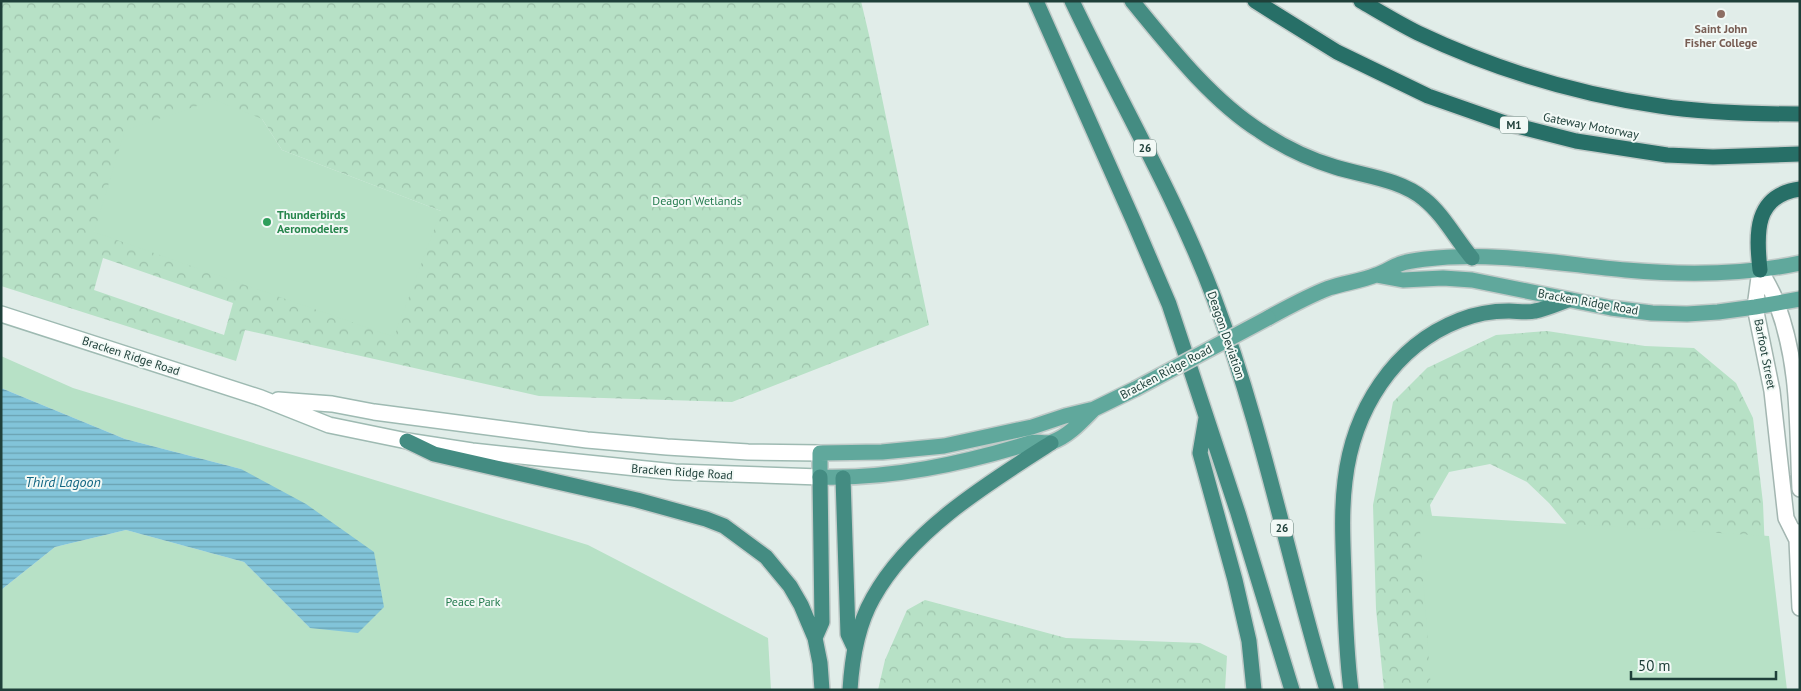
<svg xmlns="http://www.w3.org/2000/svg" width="1801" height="691" font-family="'PT Sans',sans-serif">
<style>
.forest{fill:url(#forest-crowns);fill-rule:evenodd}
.park{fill:#b7e1c6}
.water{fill:url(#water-rules)}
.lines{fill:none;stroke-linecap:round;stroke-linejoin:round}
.tertiary-casing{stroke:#a3b6b1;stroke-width:18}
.secondary-casing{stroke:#9ebab2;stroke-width:18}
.primary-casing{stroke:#c0cac8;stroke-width:18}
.trunk-casing{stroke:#c0cac8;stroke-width:18}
.motorway-casing{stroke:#c0cac8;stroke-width:18}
.tertiary{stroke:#fff;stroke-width:15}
.secondary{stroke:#fff;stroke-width:15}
.primary{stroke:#60a89c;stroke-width:15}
.trunk{stroke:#448c82;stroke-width:15}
.motorway{stroke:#276f67;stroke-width:15}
.primary-bridge-casing{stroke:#c0cac8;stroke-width:18;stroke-linecap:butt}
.primary-bridge{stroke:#60a89c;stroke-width:15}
.education-dot{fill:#8d6e63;stroke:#f2f9f6;stroke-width:2}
.leisure-dot{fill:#2e9e5b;stroke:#f2f9f6;stroke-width:2}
.labels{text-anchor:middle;stroke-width:4;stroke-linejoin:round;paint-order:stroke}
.shield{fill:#f2f9f6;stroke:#5e7872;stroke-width:1}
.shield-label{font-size:11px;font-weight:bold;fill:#1f403a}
.education-label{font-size:12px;font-weight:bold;fill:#785e54;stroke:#f2f9f6}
.street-label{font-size:12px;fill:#1f403a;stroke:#f2f9f6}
.park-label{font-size:12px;fill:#247b4e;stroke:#f2f9f6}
.leisure-label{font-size:12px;font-weight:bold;fill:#27864d;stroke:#f2f9f6;text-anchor:start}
.water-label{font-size:14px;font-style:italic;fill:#126683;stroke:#f2f9f6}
</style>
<defs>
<pattern id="forest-crowns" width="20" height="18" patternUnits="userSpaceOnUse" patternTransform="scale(1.25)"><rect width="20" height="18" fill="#b7e1c6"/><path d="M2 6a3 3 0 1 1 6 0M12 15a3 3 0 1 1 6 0" fill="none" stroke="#9dc2ab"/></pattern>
<pattern id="water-rules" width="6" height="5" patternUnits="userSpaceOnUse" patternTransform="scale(1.25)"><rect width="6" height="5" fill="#82c4d9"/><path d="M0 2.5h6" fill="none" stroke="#6aa1b1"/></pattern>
</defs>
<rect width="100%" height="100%" fill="#e1ede9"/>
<!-- forest -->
<path class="forest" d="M 1,1 L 861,1 L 869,35 L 929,325 L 732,402 L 539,396 L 245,330 L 236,361 L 1,286 ZM 262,119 L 282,150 L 441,211 L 94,232 ZM 103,258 L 233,303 L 224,335 L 94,290 Z
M 1547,331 L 1645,346 L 1694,348 L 1736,383 L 1753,418 L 1763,503 L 1767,602 L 1585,546 L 1549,503 L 1527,482 L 1490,464 L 1449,472 L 1430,505 L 1440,559 L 1504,690 L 1384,690 L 1376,609 L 1373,505 L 1393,402 L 1427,368 L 1496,335 Z
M 925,600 L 1066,638 L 1200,643 L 1227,656 L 1225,690 L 878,690 L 885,660 L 907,610 Z"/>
<!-- park -->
<path class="park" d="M 215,100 L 262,119 L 282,150 L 441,211 L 394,337 L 94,232 L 125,130 Z
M 1,356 L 73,388 L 588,545 L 768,638 L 771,690 L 1,690 L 1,590 L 55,547 L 126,530 L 244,562 L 310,628 L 241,469 L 125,439 L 1,388 Z
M 1419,515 L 1769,536 L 1787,690 L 1431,690 Z"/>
<!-- water -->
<path class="water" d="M 1,388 L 125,439 L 241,469 L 306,504 L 374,552 L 384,607 L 358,633 L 310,628 L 244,562 L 126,530 L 55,547 L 1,590 Z"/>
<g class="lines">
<defs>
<path id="tertiary" d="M 1760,270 L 1755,307 L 1772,391 L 1786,518 L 1797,540
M 1760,270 C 1766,281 1773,292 1777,304 C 1800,366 1797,425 1800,489
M 1798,532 L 1797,540 L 1800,608"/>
<path id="secondary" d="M 1,314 L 261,398 L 329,425 L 407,441 L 472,451 L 675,472 L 820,477
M 278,400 L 332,404 L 374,412 L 587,440 L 667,447 L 748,452 L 820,453"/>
<path id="primary" d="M 1376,275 L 1403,280 L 1443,278 L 1472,280 L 1611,308 L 1652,313 L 1687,314 L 1718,312 L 1755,307 L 1800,299
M 1268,318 C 1288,307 1308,296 1329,288 C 1344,283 1361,281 1376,275 C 1385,272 1392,267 1400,264 C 1408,261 1418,260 1426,259 C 1492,251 1561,264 1626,270 C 1683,275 1744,275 1800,263
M 1094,409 C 1082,421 1069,436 1052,442 C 1046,444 1037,441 1030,443 C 961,464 892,479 820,477 L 820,453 L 882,452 L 944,446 L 1032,427 L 1065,416 L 1094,409 L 1135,389"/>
<path id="trunk" d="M 1036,1 L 1134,222 L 1169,304 L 1238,513 L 1292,690
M 1072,1 C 1119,100 1175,195 1214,298 C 1262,425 1288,560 1327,690
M 1132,1 C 1169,46 1211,100 1260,131 C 1282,146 1309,159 1335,167 C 1364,176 1400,179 1424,199 C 1443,214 1456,239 1472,258
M 1206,418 L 1200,453 L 1235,580 L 1249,641 L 1254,690
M 407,441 L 434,454 L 637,500 L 706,519 L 724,526 L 766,557 L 790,586 L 801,605 L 815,638 L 820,663 L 822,690
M 843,478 L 848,634 L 855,649
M 815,638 L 822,622 L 820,477
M 850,690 C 852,658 857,626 873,598 C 910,531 988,483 1051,443
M 1351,690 C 1346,652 1345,614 1344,576 C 1343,545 1341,513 1345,481 C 1353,411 1393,346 1460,320 C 1475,314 1493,311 1509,311 C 1517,311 1527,313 1535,311 C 1546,309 1557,304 1568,300"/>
<path id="motorway" d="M 1255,1 L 1337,52 L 1428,96 L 1505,123 L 1576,141 L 1667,155 L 1713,157 L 1800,154
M 1361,1 C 1380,12 1398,23 1418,33 C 1494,69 1576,94 1660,106 C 1706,113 1753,114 1800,114
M 1760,270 C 1756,234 1754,195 1800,189"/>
</defs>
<!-- tertiary casing -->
<use href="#tertiary" class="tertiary-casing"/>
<!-- secondary casing -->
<use href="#secondary" class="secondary-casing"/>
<!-- primary casing -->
<use href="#primary" class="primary-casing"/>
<!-- trunk casing -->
<use href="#trunk" class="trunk-casing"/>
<!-- motorway casing -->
<use href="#motorway" class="motorway-casing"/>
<!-- tertiary -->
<use href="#tertiary" class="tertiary"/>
<!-- secondary -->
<use href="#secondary" class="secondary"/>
<!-- primary -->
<use href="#primary" class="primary"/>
<!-- trunk -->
<use href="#trunk" class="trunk"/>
<!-- motorway -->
<use href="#motorway" class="motorway"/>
<defs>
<path id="primary-bridge" d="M 1135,389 L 1268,318"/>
</defs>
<!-- primary-bridge casing -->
<use href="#primary-bridge" class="primary-bridge-casing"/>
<!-- primary-bridge -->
<use href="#primary-bridge" class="primary-bridge"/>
</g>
<!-- markers -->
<circle class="education-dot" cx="1721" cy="14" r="5"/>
<circle class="leisure-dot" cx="267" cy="222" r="5"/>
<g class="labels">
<!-- shield labels -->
<g class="shield">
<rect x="1500" y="116.5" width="28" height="17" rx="4"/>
<rect x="1134" y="139.5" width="22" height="17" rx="4"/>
<rect x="1271" y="519.5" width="22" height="17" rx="4"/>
</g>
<g class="shield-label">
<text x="1514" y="129">M1</text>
<text x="1145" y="152">26</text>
<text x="1282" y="532">26</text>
</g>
<!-- education labels -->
<g class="education-label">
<text x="1721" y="33">Saint John<tspan x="1721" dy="14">Fisher College</tspan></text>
</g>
<!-- street labels -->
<g class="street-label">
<text transform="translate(1591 126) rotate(11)" y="4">Gateway Motorway</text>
<text transform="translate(1588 302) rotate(10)" y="4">Bracken Ridge Road</text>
<text transform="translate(1226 335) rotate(71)" y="4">Deagon Deviation</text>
<text transform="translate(1765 354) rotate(79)" y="4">Barfoot Street</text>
<text transform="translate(131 356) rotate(18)" y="4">Bracken Ridge Road</text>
<text transform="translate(1166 372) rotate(-28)" y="4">Bracken Ridge Road</text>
<text transform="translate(682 472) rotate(4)" y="4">Bracken Ridge Road</text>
</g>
<!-- park labels -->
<g class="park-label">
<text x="697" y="205">Deagon Wetlands</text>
<text x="473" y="606">Peace Park</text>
</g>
<!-- leisure labels -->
<g class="leisure-label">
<text x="277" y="219">Thunderbirds<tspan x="277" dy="14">Aeromodelers</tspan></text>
</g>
<!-- water labels -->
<g class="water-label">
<text x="63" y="487">Third Lagoon</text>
</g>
</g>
<!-- border -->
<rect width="1801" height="691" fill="none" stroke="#1f403a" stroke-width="5"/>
<!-- scale -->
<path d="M1631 671v8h145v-8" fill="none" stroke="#1f403a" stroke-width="2.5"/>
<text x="1638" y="671" font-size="15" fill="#1f403a" stroke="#f2f9f6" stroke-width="4" paint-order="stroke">50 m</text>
</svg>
